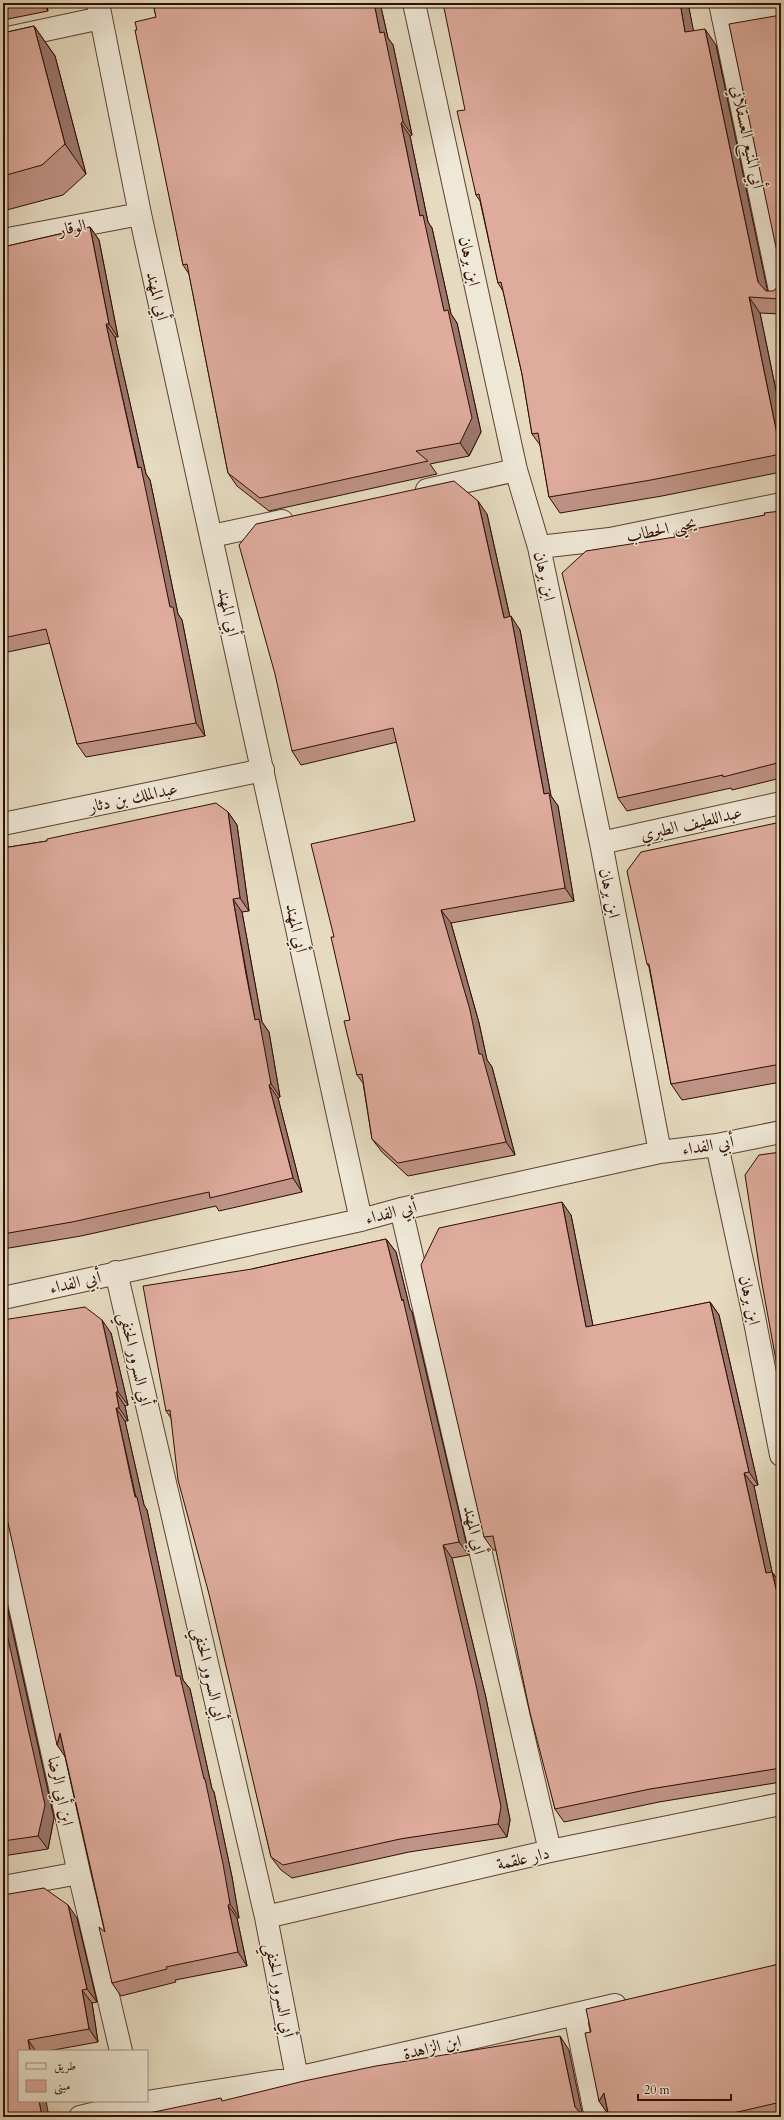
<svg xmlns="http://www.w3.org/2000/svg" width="784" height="2120" font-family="Cardo,Amiri,serif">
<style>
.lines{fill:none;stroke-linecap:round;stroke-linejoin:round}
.minor-casing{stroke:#5d4032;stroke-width:24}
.minor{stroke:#efe8d7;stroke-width:22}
.wall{fill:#bf9387;stroke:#2f0d02}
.shaded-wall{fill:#9b786e;stroke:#2f0d02}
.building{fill:#deab9d;stroke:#2f0d02}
.labels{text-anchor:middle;stroke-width:3;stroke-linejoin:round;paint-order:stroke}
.street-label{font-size:17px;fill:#2f0d02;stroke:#efe8d7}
</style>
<rect width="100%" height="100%" fill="#e6dbc1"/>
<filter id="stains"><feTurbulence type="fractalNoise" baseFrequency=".005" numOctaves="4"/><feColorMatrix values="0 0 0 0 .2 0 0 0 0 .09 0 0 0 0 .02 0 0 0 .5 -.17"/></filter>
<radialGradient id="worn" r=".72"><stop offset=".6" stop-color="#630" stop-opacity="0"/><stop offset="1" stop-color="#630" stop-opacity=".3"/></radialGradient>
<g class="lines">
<defs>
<path id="minor" d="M 98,3 L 140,214 L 361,1220
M 414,3 L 516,470 L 539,547 L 601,843 L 660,1152
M 720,3 L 781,295
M 723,18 L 781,7
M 3,39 L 101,18
M 3,240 L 140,214
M 427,490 L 516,470
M 212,536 L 282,521
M 539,547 L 610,539 L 781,504
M 3,824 L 263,770
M 601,843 L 781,803
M 717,1145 L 753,1312 L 781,1455
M 401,1209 L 550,1851
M 116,1272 L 266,1917 L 297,2078
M 3,1298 L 361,1220 L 401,1209 L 660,1152 L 717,1145 L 781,1132
M 3,1530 L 79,1873 L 121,2051
M 3,1887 L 79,1873
M 266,1917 L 550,1851 L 781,1804
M 575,2015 L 596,2117
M 80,2117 L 134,2104 L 297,2078 L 615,2005"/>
</defs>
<!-- minor casing -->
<use href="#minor" class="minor-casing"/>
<!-- minor -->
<use href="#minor" class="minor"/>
</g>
<!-- wall -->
<path class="wall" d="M 3,3 L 46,3 L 48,11 L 3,20 Z
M 153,3 L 380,3 L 388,38 L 393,45 L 412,135 L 410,136 L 428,222 L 432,228 L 451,314 L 457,323 L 481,432 L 469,456 L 430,464 L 437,474 L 269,511 L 237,486 L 228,473 L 189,274 L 183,265 L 137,30 L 156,17 Z
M 688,3 L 693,31 L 716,45 L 767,291 L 781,299 L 781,314 L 760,313 L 781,415 L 781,472 L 662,496 L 560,513 L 549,497 L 540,445 L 532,434 L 522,374 L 503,291 L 498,283 L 480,201 L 476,195 L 465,110 Z
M 34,26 L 55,56 L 86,174 L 63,195 L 3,211 L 3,33 Z
M 90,227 L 99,240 L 118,337 L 115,337 L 146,474 L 150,480 L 178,614 L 182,620 L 205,736 L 86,757 L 77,744 L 50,643 L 3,653 L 3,247 Z
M 781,511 L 781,778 L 732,790 L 731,788 L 627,811 L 618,798 L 675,537 L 765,515 Z
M 487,514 L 510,617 L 520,630 L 551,796 L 558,806 L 574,901 L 451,923 L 479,1023 L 487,1060 L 492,1067 L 515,1155 L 408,1176 L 382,1152 L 372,1139 L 363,1083 L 357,1075 L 350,1020 L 334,937 L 415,821 L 397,742 L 301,765 L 292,751 Z
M 228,812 L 237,825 L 249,911 L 242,912 L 262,1022 L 269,1032 L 280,1097 L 278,1098 L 302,1192 L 219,1211 L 216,1206 L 81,1236 L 3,1249 L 3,848 Z
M 781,822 L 781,1082 L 682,1100 L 671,1084 L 649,967 L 647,964 Z
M 571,1215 L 593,1326 L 710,1302 L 719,1315 L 758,1485 L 754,1486 L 772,1572 L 781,1585 L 781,1782 L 659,1802 L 564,1822 L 555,1809 L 496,1550 L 493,1550 L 484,1537 Z
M 386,1239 L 396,1252 L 410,1309 L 412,1312 L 469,1555 L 452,1558 L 486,1698 L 510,1820 L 507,1837 L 409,1852 L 292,1878 L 281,1870 L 271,1857 L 171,1418 L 166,1411 L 252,1269 Z
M 3,1320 L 111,1333 L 128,1405 L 125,1406 L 128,1421 L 125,1421 L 144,1505 L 147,1510 L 183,1680 L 190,1689 L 212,1789 L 214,1792 L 232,1877 L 239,1918 L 237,1918 L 247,1966 L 175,1980 L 176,1982 L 121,1996 L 112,1983 L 105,1932 L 65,1756 L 7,1518 L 3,1518 Z
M 3,1588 L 54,1818 L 48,1849 L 3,1856 Z
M 3,1895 L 77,1918 L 97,2002 L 92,2003 L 98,2042 L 48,2051 L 19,2051 L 3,2117 Z
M 781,1961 L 781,2117 L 609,2117 L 608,2114 L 599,2101 L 591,2032 L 775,1965 Z"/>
<!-- shaded-wall -->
<path class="shaded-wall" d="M 43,3 L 46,3 L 48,11 Z
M 374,3 L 380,3 L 388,38 L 393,45 L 412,135 L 403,122 L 380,33 Z
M 680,3 L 688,3 L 697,48 L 685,32 Z
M 34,26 L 55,56 L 86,174 L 65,144 Z
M 705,29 L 716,45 L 769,298 L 758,282 Z
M 401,123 L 410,136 L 428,222 L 432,228 L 451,314 L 457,323 L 481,432 L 469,456 L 460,443 L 444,311 L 420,216 Z
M 90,227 L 99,240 L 118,337 L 109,324 Z
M 749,297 L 760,313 L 781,415 L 781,454 Z
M 106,324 L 115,337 L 146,474 L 150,480 L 178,614 L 182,620 L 205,736 L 196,723 Z
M 478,501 L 487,514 L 513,631 L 504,618 Z
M 511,616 L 520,630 L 551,796 L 558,806 L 574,901 L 565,888 L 544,794 Z
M 228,812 L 237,825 L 249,911 L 240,898 Z
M 233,899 L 242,912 L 262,1022 L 269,1032 L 280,1097 L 271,1084 L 255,1020 Z
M 441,910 L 451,923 L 479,1023 L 487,1060 L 492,1067 L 515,1155 L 506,1142 L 479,1054 Z
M 269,1085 L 278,1098 L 302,1192 L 293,1178 Z
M 562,1202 L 571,1215 L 596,1341 L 586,1327 Z
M 386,1239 L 396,1252 L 410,1309 L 412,1312 L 469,1555 L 459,1542 L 402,1301 Z
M 710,1302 L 719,1315 L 758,1485 L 749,1472 Z
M 102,1320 L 111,1333 L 128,1405 L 118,1392 Z
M 116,1392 L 125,1406 L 128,1421 L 119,1408 Z
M 116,1408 L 125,1421 L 144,1505 L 147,1510 L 183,1680 L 190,1689 L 212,1789 L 214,1792 L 232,1877 L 239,1918 L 230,1904 L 204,1779 L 176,1676 Z
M 744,1473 L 754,1486 L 775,1586 L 766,1573 Z
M 443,1545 L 452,1558 L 486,1698 L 510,1820 L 507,1837 L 498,1824 Z
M 772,1572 L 781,1585 L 781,1610 Z
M 3,1588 L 54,1818 L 48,1849 L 38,1836 L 3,1616 Z
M 60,1733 L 66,1758 L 57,1745 Z
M 68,1905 L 77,1918 L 97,2002 L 87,1989 Z
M 228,1905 L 237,1918 L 247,1966 L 238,1952 Z
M 82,1990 L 92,2003 L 98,2042 L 89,2029 Z
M 560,2036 L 569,2050 L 583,2117 L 575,2107 Z
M 28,2040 L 36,2051 L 30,2051 Z
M 604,2093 L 608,2114 L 599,2101 Z
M 39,2101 L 46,2101 L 49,2117 L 42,2117 Z"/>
<!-- building -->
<path class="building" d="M 3,3 L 13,3 L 3,5 Z
M 153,3 L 374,3 L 380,33 L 384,32 L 403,122 L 401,123 L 420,216 L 423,215 L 444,311 L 448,310 L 472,418 L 460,443 L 416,451 L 428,461 L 260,498 L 228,473 L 187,264 L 183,265 L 135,30 L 137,30 L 135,22 L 156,17 Z
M 443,3 L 680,3 L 685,32 L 705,29 L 758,282 L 766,291 L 773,291 L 781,284 L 781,299 L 749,297 L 781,454 L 651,480 L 549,497 L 538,433 L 532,434 L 522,374 L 501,282 L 498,283 L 479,194 L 476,195 L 457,111 L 465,110 Z
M 781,15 L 781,271 L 729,24 Z
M 34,26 L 65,144 L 42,165 L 3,176 L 3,33 Z
M 90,227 L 109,324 L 106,324 L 138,468 L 141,467 L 170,607 L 173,607 L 196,723 L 77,744 L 46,629 L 3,638 L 3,247 Z
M 454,481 L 478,501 L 504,618 L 511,616 L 544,794 L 549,793 L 565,888 L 441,910 L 470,1010 L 479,1054 L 482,1054 L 506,1142 L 398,1163 L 372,1139 L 362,1074 L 357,1075 L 344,1021 L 350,1020 L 331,937 L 334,937 L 311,844 L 415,821 L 393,728 L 292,751 L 275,674 L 239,545 L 256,524 Z
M 781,511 L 781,762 L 723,777 L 723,775 L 618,798 L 562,573 L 586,551 L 675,537 L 674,533 L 765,515 L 764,513 Z
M 216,803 L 228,812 L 240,898 L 233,899 L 246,974 L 255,1020 L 259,1019 L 271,1084 L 269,1085 L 293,1178 L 210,1198 L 209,1192 L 72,1222 L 3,1234 L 3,848 L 47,841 L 47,839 Z
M 781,822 L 781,1064 L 671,1084 L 649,964 L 647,964 L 627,871 L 641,852 Z
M 781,1152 L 781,1388 L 761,1278 L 745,1175 L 759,1155 Z
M 562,1202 L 586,1327 L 710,1302 L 749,1472 L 744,1473 L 766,1573 L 772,1572 L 781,1610 L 781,1768 L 650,1789 L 555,1809 L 530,1713 L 493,1536 L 484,1537 L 421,1265 L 439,1228 Z
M 386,1239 L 402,1301 L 403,1299 L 459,1542 L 443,1545 L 476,1685 L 501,1807 L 498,1824 L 400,1839 L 283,1865 L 271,1857 L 209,1594 L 178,1480 L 170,1410 L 166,1411 L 143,1286 L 252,1269 Z
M 85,1307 L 102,1320 L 118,1392 L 116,1392 L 119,1408 L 116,1408 L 135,1497 L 137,1497 L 176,1676 L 180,1676 L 204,1779 L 205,1779 L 223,1864 L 230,1904 L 228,1905 L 238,1952 L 166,1967 L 167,1969 L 112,1983 L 99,1927 L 105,1932 L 60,1733 L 57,1745 L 6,1514 L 3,1509 L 3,1320 Z
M 3,1616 L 45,1805 L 38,1836 L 3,1841 Z
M 44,1888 L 68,1905 L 87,1989 L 82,1990 L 89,2029 L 28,2040 L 30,2051 L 19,2051 L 19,2101 L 39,2101 L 42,2117 L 3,2117 L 3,1895 Z
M 781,1961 L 781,2102 L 716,2117 L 609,2117 L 604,2093 L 599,2101 L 585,2033 L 591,2032 L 586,2009 L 775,1965 Z
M 560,2036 L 575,2107 L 583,2116 L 591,2115 L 590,2117 L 130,2117 L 221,2098 L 222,2101 L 304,2081 L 376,2066 Z"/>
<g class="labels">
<!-- street labels -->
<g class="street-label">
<text transform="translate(748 137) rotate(78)" y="6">أبي المنيع العسقلاني</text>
<text transform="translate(72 227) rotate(-11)" y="6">الوقار</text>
<text transform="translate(470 261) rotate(78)" y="6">ابن برهان</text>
<text transform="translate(158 296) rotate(77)" y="6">أبي المهند</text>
<text transform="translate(661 529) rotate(-12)" y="6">يحيى الحطاب</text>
<text transform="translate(545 576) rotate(78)" y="6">ابن برهان</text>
<text transform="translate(229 612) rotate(78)" y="6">أبي المهند</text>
<text transform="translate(133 797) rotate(-12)" y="6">عبدالملك بن دثار</text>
<text transform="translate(691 823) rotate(-13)" y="6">عبداللطيف الطبري</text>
<text transform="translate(610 893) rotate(79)" y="6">ابن برهان</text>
<text transform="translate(297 928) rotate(78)" y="6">أبي المهند</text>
<text transform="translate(708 1145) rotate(-9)" y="6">أبي الفداء</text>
<text transform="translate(391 1212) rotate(-14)" y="6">أبي الفداء</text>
<text transform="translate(75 1282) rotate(-13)" y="6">أبي الفداء</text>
<text transform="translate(750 1300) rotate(78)" y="6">ابن برهان</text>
<text transform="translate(136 1359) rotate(77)" y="6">أبي السرور الحنفي</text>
<text transform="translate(475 1530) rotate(77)" y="6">أبي المهند</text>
<text transform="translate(210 1674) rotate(77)" y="6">أبي السرور الحنفي</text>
<text transform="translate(61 1791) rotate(78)" y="6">ابن أبي الرضا</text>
<text transform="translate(523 1858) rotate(-13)" y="6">دار علقمة</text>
<text transform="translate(280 1990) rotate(79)" y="6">أبي السرور الحنفي</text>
<text transform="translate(432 2047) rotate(-13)" y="6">ابن الزاهدة</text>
</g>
</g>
<!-- margin -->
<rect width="784" height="2120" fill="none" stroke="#e6dbc1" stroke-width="16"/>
<rect x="4" y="4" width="776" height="2112" fill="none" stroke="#2f0d02" stroke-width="2"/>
<rect x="8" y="8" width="768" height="2104" fill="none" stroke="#2f0d02"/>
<!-- legend -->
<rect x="18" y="2050" width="130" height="52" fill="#efe8d7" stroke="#a29082"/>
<rect x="26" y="2063" width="20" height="6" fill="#efe8d7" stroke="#a29082"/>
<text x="54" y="2070" font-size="12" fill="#2f0d02">طريق</text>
<rect x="26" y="2080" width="20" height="12" fill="#deab9d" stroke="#a29082"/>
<text x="54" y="2090" font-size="12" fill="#2f0d02">مبنى</text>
<!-- scale -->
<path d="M638 2094v6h93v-6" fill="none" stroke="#2f0d02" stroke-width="2"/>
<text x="644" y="2094" font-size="12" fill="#2f0d02" stroke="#efe8d7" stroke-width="3" paint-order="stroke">20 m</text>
<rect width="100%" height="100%" filter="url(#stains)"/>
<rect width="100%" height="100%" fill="url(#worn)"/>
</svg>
